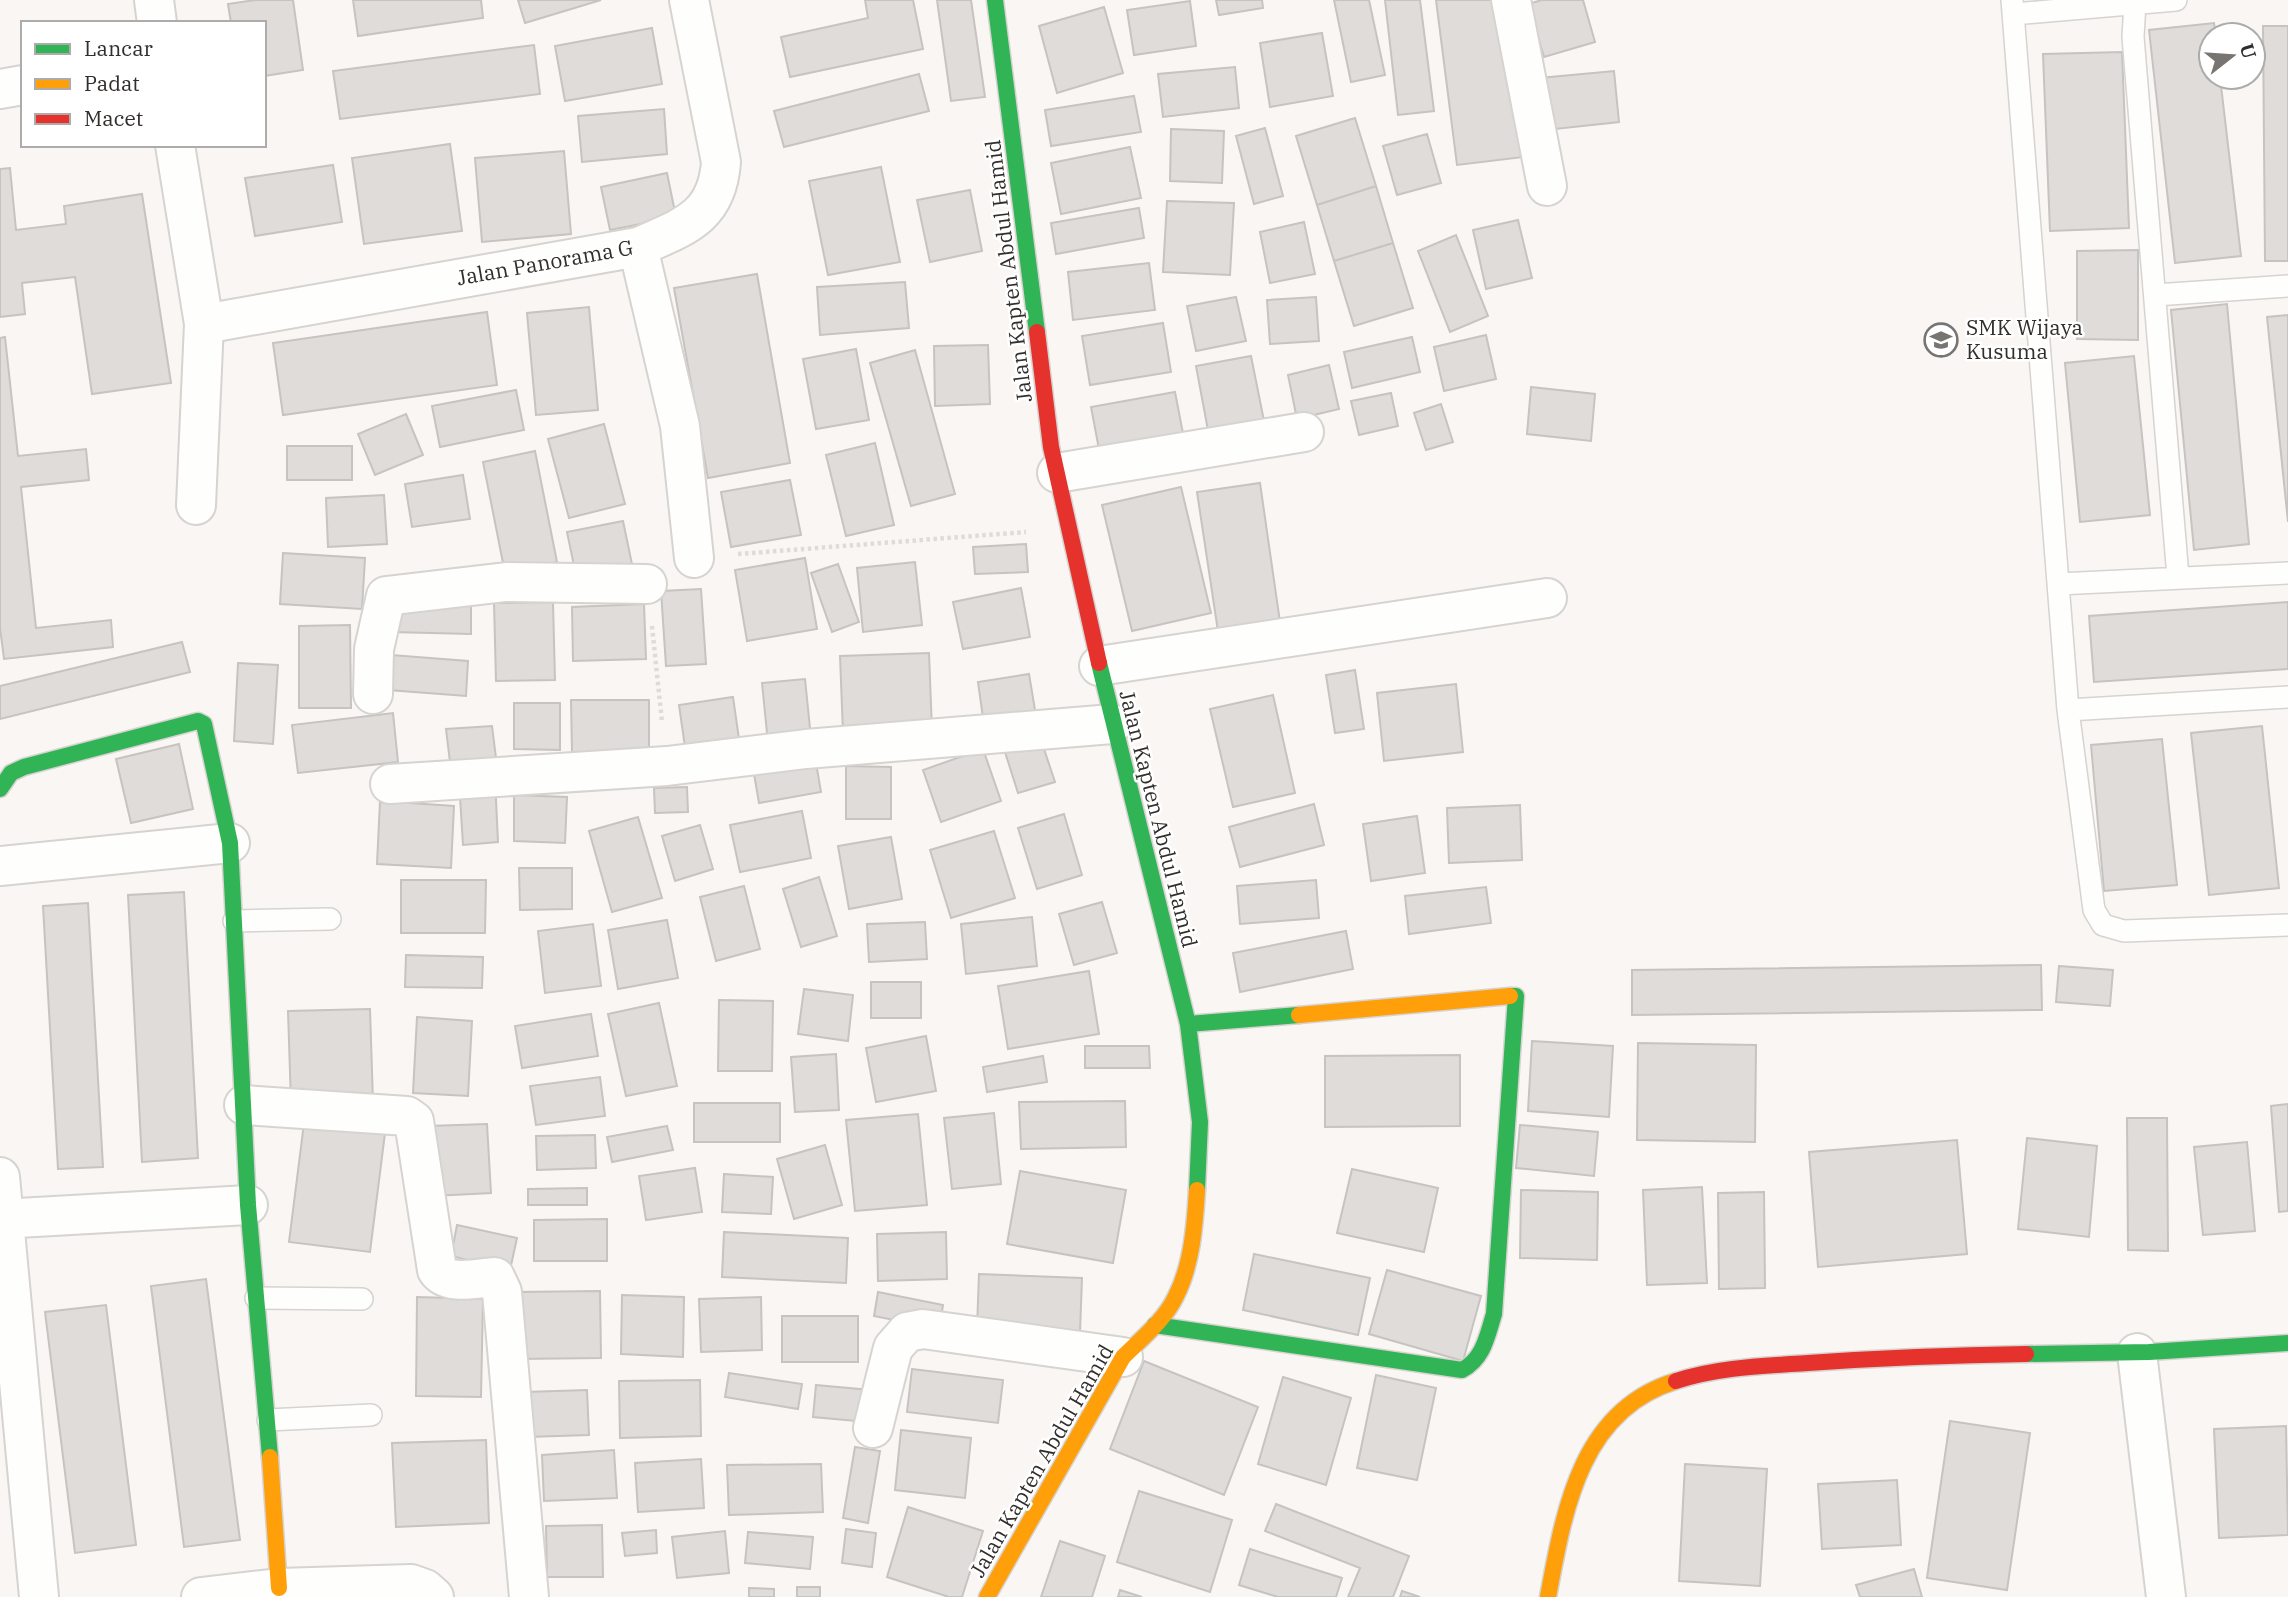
<svg xmlns="http://www.w3.org/2000/svg" width="2288" height="1597" font-family="'IBM Plex Serif',serif">
<style>
.building{fill:#e0dcda;stroke:#c6c3c0;stroke-width:2}
.lines{fill:none;stroke-linecap:round;stroke-linejoin:round}
.lane-casing{stroke:#d6d3d1;stroke-width:24}
.street-casing{stroke:#d6d3d1;stroke-width:42}
.fast-casing{stroke:#d6d3d1;stroke-width:19}
.slow-casing{stroke:#d6d3d1;stroke-width:19}
.jam-casing{stroke:#d6d3d1;stroke-width:19}
.path{stroke:#dddcda;stroke-width:4.5;stroke-dasharray:3.5 3.5;stroke-linecap:butt}
.lane{stroke:#fefefd;stroke-width:21}
.street{stroke:#fefefd;stroke-width:38}
.fast{stroke:#30b455;stroke-width:16}
.slow{stroke:#ff9f0a;stroke-width:16}
.jam{stroke:#e5322d;stroke-width:16}
.labels{text-anchor:middle;stroke-width:5;stroke-linejoin:round;paint-order:stroke}
.street-label{font-size:21px;fill:#312e2c;stroke:#fff}
.poi-label{font-size:21px;fill:#312e2c;stroke:#fff;text-anchor:start}
</style>
<rect width="100%" height="100%" fill="#faf6f3"/>
<!-- building -->
<path class="building" d="M 255,0 L 293,0 L 303,70 L 264,76 L 264,23 L 231,23 L 228,4 Z
M 353,0 L 481,0 L 483,18 L 358,36 Z
M 518,0 L 601,0 L 525,23 Z
M 865,0 L 913,0 L 923,49 L 790,77 L 781,37 L 868,18 Z
M 937,0 L 971,0 L 985,97 L 951,101 Z
M 1216,0 L 1262,0 L 1263,8 L 1219,15 Z
M 1334,0 L 1369,0 L 1385,75 L 1351,82 Z
M 1385,0 L 1420,0 L 1434,111 L 1398,115 Z
M 1436,0 L 1504,0 L 1524,157 L 1457,165 Z
M 1542,0 L 1583,0 L 1595,42 L 1544,57 L 1528,4 Z
M 1190,1 L 1196,46 L 1134,55 L 1127,10 Z
M 1104,7 L 1123,73 L 1057,93 L 1039,26 Z
M 2214,23 L 2216,35 L 2211,35 L 2211,77 L 2220,77 L 2241,256 L 2175,263 L 2149,30 Z
M 2263,26 L 2288,26 L 2288,261 L 2265,261 Z
M 652,28 L 662,84 L 565,101 L 555,46 Z
M 1322,33 L 1333,96 L 1270,107 L 1260,43 Z
M 534,45 L 540,94 L 340,119 L 333,71 Z
M 2122,52 L 2129,228 L 2050,231 L 2043,54 Z
M 1235,67 L 1239,108 L 1163,117 L 1158,74 Z
M 1614,71 L 1619,122 L 1546,130 L 1540,78 Z
M 919,74 L 929,111 L 784,147 L 774,111 Z
M 1134,96 L 1141,132 L 1051,146 L 1045,110 Z
M 664,109 L 667,154 L 582,162 L 578,116 Z
M 1355,118 L 1376,186 L 1317,205 L 1296,136 Z
M 1265,128 L 1283,196 L 1254,204 L 1236,136 Z
M 1171,129 L 1224,131 L 1222,183 L 1170,181 Z
M 1427,134 L 1441,183 L 1397,195 L 1383,146 Z
M 450,144 L 462,231 L 364,244 L 352,158 Z
M 1130,147 L 1141,198 L 1061,214 L 1051,163 Z
M 564,151 L 571,234 L 482,242 L 475,158 Z
M 333,165 L 342,222 L 255,236 L 245,178 Z
M 881,167 L 900,262 L 828,275 L 809,181 Z
M 10,168 L 16,230 L 66,224 L 64,206 L 142,194 L 171,383 L 92,394 L 75,277 L 22,283 L 25,314 L 0,317 L 0,169 Z
M 667,173 L 676,217 L 610,230 L 601,187 Z
M 1376,186 L 1393,243 L 1334,261 L 1317,205 Z
M 970,190 L 982,251 L 930,262 L 917,200 Z
M 1167,201 L 1234,203 L 1230,275 L 1163,272 Z
M 1139,208 L 1144,238 L 1056,254 L 1051,223 Z
M 1518,220 L 1532,278 L 1486,289 L 1473,230 Z
M 1304,222 L 1315,274 L 1270,283 L 1260,232 Z
M 1456,235 L 1488,316 L 1450,332 L 1418,251 Z
M 1393,243 L 1413,308 L 1354,326 L 1334,261 Z
M 2138,250 L 2138,340 L 2077,339 L 2077,251 Z
M 1149,263 L 1155,310 L 1073,320 L 1068,272 Z
M 757,274 L 790,463 L 708,478 L 674,288 Z
M 905,282 L 909,328 L 820,335 L 817,287 Z
M 1236,297 L 1246,341 L 1196,351 L 1187,306 Z
M 1316,297 L 1319,341 L 1270,344 L 1267,300 Z
M 2227,304 L 2249,544 L 2194,550 L 2171,310 Z
M 589,307 L 598,410 L 536,415 L 527,313 Z
M 487,312 L 497,385 L 283,415 L 273,343 Z
M 2288,315 L 2288,522 L 2267,317 Z
M 1163,323 L 1171,372 L 1090,385 L 1082,336 Z
M 1486,335 L 1496,379 L 1444,391 L 1434,347 Z
M 5,337 L 18,456 L 86,449 L 89,480 L 21,487 L 36,628 L 111,620 L 113,647 L 4,659 L 0,628 L 0,338 Z
M 1412,337 L 1420,372 L 1352,388 L 1344,352 Z
M 988,345 L 990,404 L 935,406 L 934,346 Z
M 856,349 L 869,420 L 816,429 L 803,359 Z
M 915,350 L 955,494 L 911,506 L 870,363 Z
M 1251,356 L 1266,431 L 1210,441 L 1196,366 Z
M 2134,356 L 2150,515 L 2080,522 L 2065,363 Z
M 1329,365 L 1339,409 L 1297,419 L 1288,375 Z
M 1531,387 L 1595,394 L 1591,441 L 1527,434 Z
M 516,390 L 524,430 L 440,447 L 432,406 Z
M 1175,392 L 1186,449 L 1102,465 L 1091,407 Z
M 1391,393 L 1398,426 L 1359,435 L 1351,401 Z
M 1441,404 L 1453,442 L 1426,450 L 1414,413 Z
M 406,414 L 423,455 L 375,475 L 358,434 Z
M 604,424 L 625,504 L 569,518 L 548,439 Z
M 875,443 L 894,525 L 846,536 L 826,455 Z
M 287,446 L 352,446 L 352,480 L 287,480 Z
M 535,451 L 557,562 L 505,573 L 483,462 Z
M 463,475 L 470,519 L 412,527 L 405,484 Z
M 790,480 L 801,535 L 731,547 L 721,492 Z
M 1260,483 L 1281,629 L 1219,638 L 1197,492 Z
M 1181,487 L 1211,613 L 1132,631 L 1102,505 Z
M 384,495 L 387,544 L 328,547 L 326,498 Z
M 623,521 L 633,569 L 577,580 L 567,532 Z
M 1026,544 L 1028,572 L 975,574 L 973,547 Z
M 283,553 L 365,558 L 362,609 L 280,604 Z
M 805,558 L 817,629 L 747,641 L 735,570 Z
M 915,562 L 922,625 L 863,632 L 857,568 Z
M 838,564 L 859,622 L 832,632 L 811,573 Z
M 1021,588 L 1030,637 L 963,649 L 953,602 Z
M 701,589 L 706,664 L 666,666 L 661,591 Z
M 391,602 L 471,603 L 471,634 L 390,632 Z
M 553,602 L 555,680 L 496,681 L 494,603 Z
M 2288,602 L 2288,669 L 2094,682 L 2089,616 Z
M 644,604 L 646,659 L 573,661 L 572,607 Z
M 350,625 L 351,708 L 299,708 L 299,626 Z
M 182,642 L 190,672 L 0,719 L 0,686 Z
M 929,653 L 932,730 L 843,733 L 840,656 Z
M 391,655 L 468,661 L 466,696 L 388,690 Z
M 238,663 L 278,665 L 273,744 L 234,741 Z
M 1355,670 L 1364,729 L 1335,733 L 1326,675 Z
M 1029,674 L 1036,716 L 984,725 L 978,682 Z
M 805,679 L 811,738 L 768,743 L 762,683 Z
M 1456,684 L 1463,752 L 1384,761 L 1377,693 Z
M 1273,695 L 1295,793 L 1233,807 L 1210,709 Z
M 733,697 L 741,753 L 687,761 L 679,705 Z
M 571,700 L 649,700 L 649,752 L 572,752 Z
M 514,703 L 560,703 L 560,750 L 514,749 Z
M 393,713 L 398,762 L 298,773 L 292,725 Z
M 492,726 L 496,758 L 450,762 L 446,729 Z
M 2262,726 L 2279,888 L 2209,895 L 2191,733 Z
M 1040,737 L 1055,782 L 1018,793 L 1004,749 Z
M 2162,739 L 2177,885 L 2104,891 L 2091,745 Z
M 179,744 L 193,809 L 131,823 L 116,759 Z
M 983,749 L 1001,801 L 941,822 L 923,770 Z
M 815,757 L 821,792 L 759,803 L 753,768 Z
M 846,766 L 891,767 L 891,819 L 846,819 Z
M 495,779 L 498,842 L 463,845 L 459,781 Z
M 687,787 L 688,812 L 655,813 L 654,788 Z
M 514,795 L 567,797 L 565,843 L 514,841 Z
M 380,801 L 454,806 L 451,868 L 377,864 Z
M 1314,804 L 1324,845 L 1240,867 L 1229,827 Z
M 1520,805 L 1522,860 L 1449,863 L 1447,808 Z
M 802,811 L 811,858 L 740,872 L 730,825 Z
M 1064,814 L 1082,875 L 1037,889 L 1018,828 Z
M 1417,816 L 1425,873 L 1371,881 L 1363,824 Z
M 638,817 L 662,898 L 612,912 L 589,831 Z
M 700,825 L 713,869 L 675,881 L 662,836 Z
M 994,831 L 1015,898 L 951,918 L 930,850 Z
M 891,837 L 902,899 L 849,909 L 838,846 Z
M 519,868 L 572,868 L 572,909 L 520,910 Z
M 819,877 L 837,936 L 801,947 L 783,889 Z
M 401,880 L 486,880 L 485,933 L 401,933 Z
M 1316,880 L 1319,918 L 1240,924 L 1237,886 Z
M 744,886 L 760,949 L 716,961 L 700,897 Z
M 1486,887 L 1491,923 L 1409,934 L 1405,896 Z
M 184,892 L 198,1158 L 142,1162 L 128,895 Z
M 1102,902 L 1117,953 L 1074,965 L 1059,914 Z
M 88,903 L 103,1167 L 58,1169 L 43,906 Z
M 1032,917 L 1037,966 L 966,974 L 961,924 Z
M 667,920 L 678,978 L 618,989 L 608,930 Z
M 925,922 L 927,959 L 869,962 L 867,924 Z
M 593,924 L 601,986 L 545,993 L 538,931 Z
M 1346,931 L 1353,969 L 1240,992 L 1233,953 Z
M 406,955 L 483,957 L 482,988 L 405,987 Z
M 2041,965 L 2042,1010 L 1632,1015 L 1632,970 Z
M 2059,966 L 2113,970 L 2110,1006 L 2056,1002 Z
M 1089,971 L 1099,1034 L 1008,1049 L 998,986 Z
M 871,982 L 921,982 L 921,1018 L 871,1018 Z
M 804,989 L 853,995 L 848,1041 L 798,1034 Z
M 719,1000 L 773,1001 L 772,1071 L 718,1071 Z
M 659,1003 L 677,1086 L 626,1096 L 608,1014 Z
M 370,1009 L 373,1102 L 291,1103 L 288,1011 Z
M 591,1014 L 598,1056 L 522,1068 L 515,1026 Z
M 417,1017 L 472,1021 L 468,1096 L 413,1093 Z
M 926,1036 L 936,1091 L 876,1102 L 866,1048 Z
M 1532,1041 L 1613,1046 L 1609,1117 L 1528,1111 Z
M 1638,1043 L 1756,1045 L 1755,1142 L 1637,1140 Z
M 1085,1046 L 1149,1046 L 1150,1068 L 1085,1068 Z
M 836,1054 L 839,1110 L 795,1112 L 791,1057 Z
M 1460,1055 L 1460,1126 L 1325,1127 L 1325,1056 Z
M 1043,1056 L 1047,1082 L 987,1092 L 983,1067 Z
M 600,1077 L 605,1116 L 536,1125 L 530,1086 Z
M 1125,1101 L 1126,1147 L 1021,1149 L 1019,1102 Z
M 694,1103 L 780,1103 L 780,1142 L 694,1142 Z
M 2288,1104 L 2288,1211 L 2279,1212 L 2271,1106 Z
M 994,1113 L 1001,1184 L 952,1189 L 944,1118 Z
M 918,1114 L 927,1205 L 855,1211 L 846,1120 Z
M 2127,1118 L 2167,1118 L 2168,1251 L 2128,1250 Z
M 304,1123 L 385,1133 L 370,1252 L 289,1242 Z
M 487,1124 L 491,1193 L 433,1196 L 429,1126 Z
M 1520,1125 L 1598,1132 L 1594,1176 L 1516,1168 Z
M 667,1126 L 673,1150 L 612,1162 L 607,1137 Z
M 595,1135 L 596,1168 L 537,1170 L 536,1136 Z
M 2027,1138 L 2097,1146 L 2089,1237 L 2018,1229 Z
M 1957,1140 L 1967,1254 L 1818,1267 L 1809,1152 Z
M 2247,1142 L 2255,1231 L 2203,1235 L 2194,1147 Z
M 825,1145 L 842,1205 L 794,1219 L 777,1159 Z
M 695,1168 L 702,1212 L 646,1220 L 639,1176 Z
M 1352,1169 L 1438,1188 L 1424,1252 L 1337,1233 Z
M 1020,1171 L 1126,1190 L 1113,1263 L 1007,1244 Z
M 724,1174 L 773,1177 L 771,1214 L 722,1212 Z
M 1702,1187 L 1707,1283 L 1647,1285 L 1643,1190 Z
M 587,1188 L 587,1205 L 528,1205 L 528,1189 Z
M 1521,1190 L 1598,1192 L 1597,1260 L 1520,1258 Z
M 1764,1192 L 1765,1288 L 1719,1289 L 1718,1193 Z
M 607,1219 L 607,1261 L 534,1261 L 534,1220 Z
M 457,1225 L 517,1238 L 510,1270 L 451,1256 Z
M 724,1232 L 848,1238 L 846,1283 L 722,1277 Z
M 946,1232 L 947,1279 L 878,1281 L 877,1234 Z
M 1254,1254 L 1370,1278 L 1358,1335 L 1243,1310 Z
M 1387,1270 L 1481,1296 L 1463,1361 L 1369,1334 Z
M 979,1274 L 1082,1278 L 1080,1332 L 977,1328 Z
M 206,1279 L 240,1540 L 184,1547 L 151,1286 Z
M 600,1291 L 601,1358 L 517,1359 L 516,1292 Z
M 878,1292 L 943,1305 L 939,1329 L 874,1316 Z
M 622,1295 L 684,1297 L 683,1357 L 621,1354 Z
M 417,1297 L 483,1299 L 481,1397 L 416,1396 Z
M 761,1297 L 762,1350 L 701,1352 L 699,1299 Z
M 106,1305 L 136,1545 L 75,1553 L 45,1312 Z
M 782,1316 L 858,1316 L 858,1362 L 782,1362 Z
M 1144,1361 L 1258,1407 L 1224,1495 L 1110,1449 Z
M 912,1369 L 1003,1380 L 998,1423 L 907,1412 Z
M 729,1373 L 802,1384 L 798,1409 L 725,1397 Z
M 1376,1375 L 1436,1388 L 1417,1480 L 1357,1468 Z
M 1283,1377 L 1351,1398 L 1326,1485 L 1258,1464 Z
M 700,1380 L 701,1436 L 620,1438 L 619,1381 Z
M 816,1385 L 870,1390 L 867,1422 L 813,1417 Z
M 587,1390 L 589,1435 L 527,1437 L 525,1392 Z
M 1950,1421 L 2030,1433 L 2007,1590 L 1927,1578 Z
M 2286,1426 L 2288,1535 L 2219,1538 L 2214,1429 Z
M 901,1430 L 971,1438 L 965,1498 L 895,1490 Z
M 486,1440 L 489,1523 L 396,1527 L 392,1443 Z
M 855,1447 L 880,1451 L 868,1523 L 843,1518 Z
M 614,1450 L 617,1498 L 544,1501 L 542,1455 Z
M 701,1459 L 704,1508 L 638,1512 L 635,1463 Z
M 821,1464 L 823,1512 L 729,1515 L 727,1465 Z
M 1685,1464 L 1767,1469 L 1760,1586 L 1679,1581 Z
M 1897,1480 L 1901,1545 L 1822,1549 L 1818,1484 Z
M 1139,1491 L 1232,1520 L 1210,1592 L 1117,1562 Z
M 1276,1504 L 1409,1556 L 1393,1597 L 1348,1597 L 1360,1568 L 1265,1531 Z
M 908,1507 L 983,1531 L 962,1597 L 949,1597 L 887,1577 Z
M 602,1525 L 603,1577 L 547,1577 L 546,1526 Z
M 846,1529 L 876,1533 L 872,1567 L 842,1563 Z
M 656,1530 L 657,1553 L 625,1556 L 622,1533 Z
M 725,1531 L 729,1573 L 677,1578 L 672,1537 Z
M 748,1532 L 813,1537 L 810,1569 L 745,1563 Z
M 1060,1541 L 1105,1556 L 1092,1597 L 1041,1597 Z
M 1250,1549 L 1342,1578 L 1336,1597 L 1278,1597 L 1239,1585 Z
M 1914,1569 L 1922,1597 L 1860,1597 L 1856,1585 Z
M 797,1587 L 820,1587 L 820,1597 L 797,1597 Z
M 749,1588 L 774,1589 L 774,1597 L 749,1597 Z
M 1120,1590 L 1142,1597 L 1118,1597 Z
M 1402,1591 L 1420,1597 L 1400,1597 Z"/>
<g class="lines">
<defs>
<path id="lane" d="M 2012,0 L 2068,710 L 2094,910 L 2103,925 L 2124,931 L 2288,925
M 2135,3 L 2133,37 L 2178,577
M 2014,14 L 2176,0
M 2155,295 L 2288,286
M 2058,584 L 2288,573
M 2068,710 L 2288,697
M 234,921 L 330,919
M 256,1298 L 362,1299
M 268,1420 L 371,1415"/>
<path id="street" d="M 154,0 L 157,23
M 1511,0 L 1547,186
M 0,89 L 23,85
M 175,145 L 204,324 L 196,505
M 638,247 L 680,426 L 694,558
M 204,324 L 638,247 C 683,227 717,218 721,162 L 689,0
M 1057,473 L 1304,432
M 1099,666 L 1547,598
M 373,694 L 374,649 L 386,596 L 506,582 L 647,584
M 390,784 L 667,766 L 806,749 L 1112,724
M 0,866 L 230,843
M 244,1105 L 407,1116 L 414,1121 L 437,1270 C 448,1286 478,1278 495,1277 L 502,1292 L 529,1597
M 0,1177 L 39,1597
M 0,1219 L 248,1205
M 2137,1353 L 2166,1597
M 873,1428 L 893,1348 L 907,1332 L 923,1329 L 1123,1357
M 201,1597 L 279,1588 L 411,1584 L 425,1589 L 434,1597"/>
<path id="fast" d="M 995,0 L 1037,332
M 1099,663 L 1188,1024 L 1200,1122 L 1197,1190
M 0,789 L 11,773 L 24,767 L 198,721 L 204,724 L 230,843 L 248,1205 L 270,1457
M 1188,1024 L 1299,1015
M 1155,1325 L 1462,1370 C 1484,1358 1487,1336 1494,1314 L 1516,996 L 1510,996
M 2026,1354 L 2149,1352 L 2288,1343"/>
<path id="slow" d="M 1299,1015 L 1510,996
M 270,1457 L 279,1588
M 987,1597 L 1123,1357 C 1141,1339 1165,1320 1176,1296 C 1192,1265 1195,1224 1197,1190
M 1548,1597 C 1564,1511 1580,1410 1676,1381"/>
<path id="jam" d="M 1037,332 L 1051,447 L 1099,663
M 1676,1381 C 1719,1367 1763,1366 1808,1363 C 1880,1358 1953,1355 2026,1354"/>
</defs>
<!-- lane casing -->
<use href="#lane" class="lane-casing"/>
<!-- street casing -->
<use href="#street" class="street-casing"/>
<!-- fast casing -->
<use href="#fast" class="fast-casing"/>
<!-- slow casing -->
<use href="#slow" class="slow-casing"/>
<!-- jam casing -->
<use href="#jam" class="jam-casing"/>
<!-- path -->
<path class="path" d="M 738,554 L 1026,532
M 652,626 L 662,722"/>
<!-- lane -->
<use href="#lane" class="lane"/>
<!-- street -->
<use href="#street" class="street"/>
<!-- fast -->
<use href="#fast" class="fast"/>
<!-- slow -->
<use href="#slow" class="slow"/>
<!-- jam -->
<use href="#jam" class="jam"/>
</g>
<!-- icons -->
<defs>
<symbol id="school-ring" viewBox="-11 -11 22 22"><circle r="9.5" fill="#fff" stroke="#777472" stroke-width="1.5"/><path d="M0-5L7-2L0 1L-7-2ZM-4 1L0 2.5L4 1V4Q0 6-4 4Z" fill="#777472"/></symbol>
</defs>
<g fill-rule="evenodd">
<use href="#school-ring" x="1922" y="321" width="38" height="38"/>
</g>
<g class="labels">
<!-- street labels -->
<g class="street-label">
<text transform="translate(545 263) rotate(-10)" y="7">Jalan Panorama G</text>
<text transform="translate(1009 271) rotate(-97)" y="7">Jalan Kapten Abdul Hamid</text>
<text transform="translate(1158 819) rotate(76)" y="7">Jalan Kapten Abdul Hamid</text>
<text transform="translate(1042 1461) rotate(-60)" y="7">Jalan Kapten Abdul Hamid</text>
</g>
<!-- poi labels -->
<g class="poi-label">
<text x="1966" y="335">SMK Wijaya<tspan x="1966" dy="24">Kusuma</tspan></text>
</g>
</g>
<!-- legend -->
<rect x="21" y="21" width="245" height="126" fill="#ffffff" stroke="#adabab" stroke-width="2"/>
<rect x="35" y="44" width="35" height="10" fill="#30b455" stroke="#adabab" stroke-width="2"/>
<text x="84" y="56" font-size="21" fill="#312e2c">Lancar</text>
<rect x="35" y="79" width="35" height="10" fill="#ff9f0a" stroke="#adabab" stroke-width="2"/>
<text x="84" y="91" font-size="21" fill="#312e2c">Padat</text>
<rect x="35" y="114" width="35" height="10" fill="#e5322d" stroke="#adabab" stroke-width="2"/>
<text x="84" y="126" font-size="21" fill="#312e2c">Macet</text>
<!-- north arrow -->
<g transform="translate(2232 56) rotate(73)"><circle r="33" fill="#ffffff" stroke="#adabab" stroke-width="2"/>
<path d="M0-5L12 26L0 18L-12 26Z" fill="#777472"/>
<text y="-10" font-size="19" font-weight="bold" text-anchor="middle" fill="#312e2c">U</text>
</g>
</svg>
